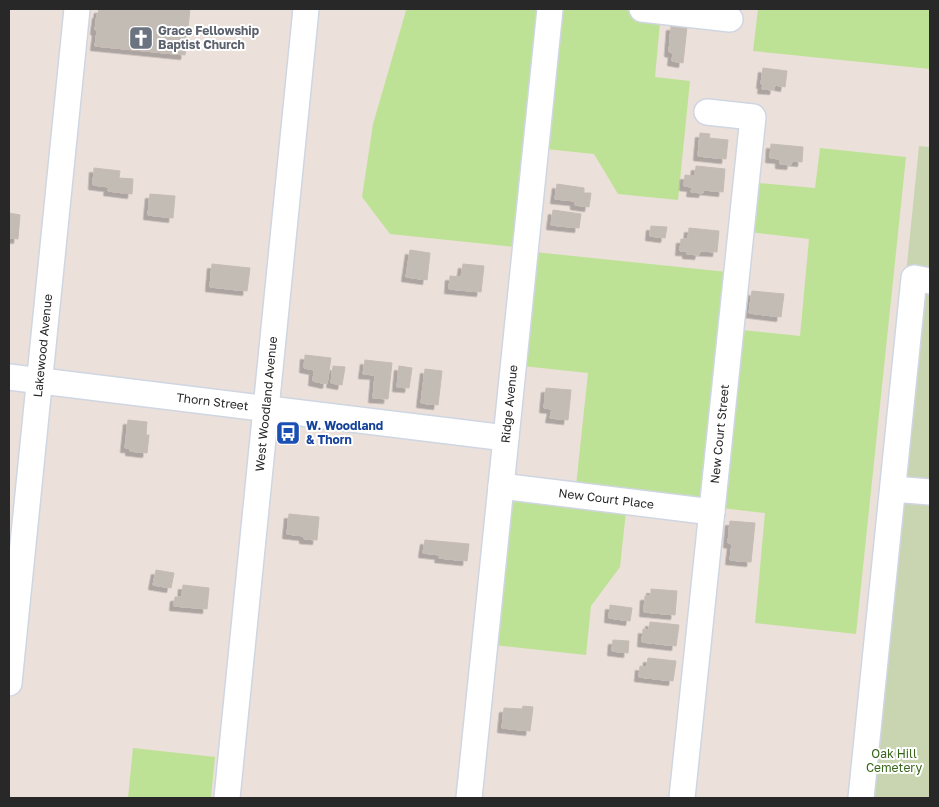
<svg xmlns="http://www.w3.org/2000/svg" width="939" height="807" font-family="'Golos Text',sans-serif">
<style>
.green{fill:#bee295}
.cemetery{fill:#c9d5b1}
.building{fill:#c2bcb5;stroke:#c6bcb4;filter:url(#shadow)}
.lines{fill:none;stroke-linecap:round;stroke-linejoin:round}
.minor-casing{stroke:#cfd6e2;stroke-width:28}
.minor{stroke:#fff;stroke-width:25}
.labels{text-anchor:middle;stroke-width:4;stroke-linejoin:round;paint-order:stroke}
.worship-label{font-size:12px;font-weight:bold;fill:#5b616d;stroke:#fff;text-anchor:start}
.street-label{font-size:12px;fill:#282828;stroke:#fff}
.transit-label{font-size:12px;font-weight:bold;fill:#164399;stroke:#fff;text-anchor:start}
.park-label{font-size:12px;fill:#376519;stroke:#fff}
</style>
<defs>
<filter id="shadow"><feDropShadow dx="-4.5" dy="4.5" stdDeviation="0" flood-color="#0004"/></filter>
</defs>
<rect width="100%" height="100%" fill="#ebe0da"/>
<!-- green -->
<path class="green" d="M 406,9 L 642,9 L 661,11 L 655,77 L 690,81 L 678,200 L 618,194 L 594,154 L 536,148 L 525,248 L 390,234 L 362,197 L 373,124 L 405,14 Z
M 758,9 L 930,9 L 930,69 L 753,51 Z
M 820,148 L 906,157 L 856,634 L 755,623 L 765,513 L 713,507 L 627,502 L 620,567 L 591,606 L 586,655 L 484,644 L 501,486 L 575,495 L 588,373 L 513,365 L 525,251 L 737,273 L 732,329 L 800,336 L 809,239 L 741,231 L 747,182 L 815,188 Z
M 133,748 L 215,757 L 211,798 L 128,798 Z"/>
<!-- cemetery -->
<path class="cemetery" d="M 919,146 L 930,147 L 930,798 L 853,798 Z"/>
<!-- building -->
<path class="building" d="M 99,9 L 190,9 L 185,55 L 95,46 L 97,31 L 95,30 L 97,14 L 98,14 Z
M 671,26 L 687,27 L 683,63 L 672,61 L 673,53 L 669,52 Z
M 763,68 L 787,71 L 785,87 L 775,85 L 774,90 L 762,89 L 763,84 L 761,84 Z
M 700,133 L 710,134 L 709,138 L 728,140 L 726,159 L 698,156 Z
M 771,144 L 803,147 L 802,162 L 792,161 L 791,165 L 780,164 L 780,159 L 770,158 Z
M 696,166 L 725,169 L 723,192 L 704,190 L 703,193 L 691,192 L 692,187 L 684,186 L 685,175 L 695,176 Z
M 94,168 L 120,171 L 119,178 L 133,179 L 132,194 L 108,191 L 109,187 L 93,185 Z
M 557,184 L 584,188 L 584,193 L 591,193 L 589,207 L 575,205 L 575,201 L 555,199 Z
M 150,194 L 175,196 L 173,218 L 148,215 Z
M 553,210 L 581,214 L 579,228 L 551,225 Z
M 9,213 L 20,215 L 18,239 L 9,238 Z
M 651,226 L 667,227 L 665,238 L 650,236 Z
M 689,228 L 719,231 L 717,252 L 700,251 L 699,255 L 687,254 L 687,251 L 680,251 L 681,239 L 688,239 Z
M 410,250 L 430,253 L 427,280 L 406,277 Z
M 212,264 L 250,268 L 247,291 L 210,287 Z
M 463,264 L 484,266 L 481,292 L 449,289 L 450,276 L 461,277 Z
M 752,291 L 784,294 L 781,317 L 749,313 Z
M 305,355 L 331,358 L 327,384 L 313,381 L 314,370 L 304,368 Z
M 365,360 L 392,363 L 388,399 L 373,398 L 375,375 L 363,374 Z
M 333,366 L 345,367 L 342,385 L 331,383 Z
M 399,366 L 412,368 L 409,388 L 397,387 Z
M 425,369 L 442,371 L 438,405 L 421,403 Z
M 546,388 L 571,390 L 568,420 L 550,418 L 552,409 L 544,408 Z
M 128,420 L 147,422 L 146,435 L 149,435 L 147,453 L 130,451 L 130,448 L 125,448 Z
M 289,514 L 319,517 L 317,540 L 304,539 L 304,536 L 287,534 Z
M 730,521 L 755,523 L 751,562 L 730,560 L 732,544 L 728,543 Z
M 425,540 L 469,544 L 467,561 L 439,558 L 440,555 L 423,553 Z
M 156,570 L 174,573 L 171,588 L 153,585 Z
M 183,585 L 209,588 L 207,609 L 174,606 L 175,597 L 182,597 Z
M 651,589 L 677,591 L 675,615 L 644,612 L 645,596 L 651,596 Z
M 610,605 L 632,608 L 630,621 L 609,618 Z
M 650,622 L 679,625 L 676,646 L 642,642 L 643,629 L 649,630 Z
M 613,640 L 629,641 L 628,653 L 612,651 Z
M 648,658 L 676,661 L 673,681 L 639,677 L 640,666 L 647,667 Z
M 523,706 L 533,707 L 530,731 L 502,728 L 504,708 L 522,709 Z"/>
<g class="lines">
<defs>
<g id="minor">
<path d="M 642,9 L 730,19"/>
<path id="s1" d="M 9,377 L 506,438"/>
<path id="s2" d="M 501,486 L 712,512"/>
<path d="M 893,489 L 930,492"/>
<path id="s3" d="M 9,683 L 77,9"/>
<path id="s4" d="M 227,798 L 306,9"/>
<path id="s5" d="M 469,798 L 550,9"/>
<path id="s6" d="M 682,798 L 753,117 L 707,112"/>
<path d="M 861,798 L 914,278 L 930,281"/>
</g>
</defs>
<!-- minor casing -->
<use href="#minor" class="minor-casing"/>
<!-- minor -->
<use href="#minor" class="minor"/>
</g>
<!-- icons -->
<defs>
<symbol id="church-square" viewBox="-11 -11 22 22"><rect x="-9" y="-9" width="18" height="18" rx="4" fill="#6b7280" stroke="#fff"/><path d="M-1.2-6h2.4v3.5h3.3v2.4h-3.3V6h-2.4V-.1h-3.3v-2.4h3.3Z" fill="#fff"/></symbol>
<symbol id="bus-square" viewBox="-11 -11 22 22"><rect x="-9" y="-9" width="18" height="18" rx="4" fill="#1a4fb4" stroke="#fff"/><path d="M-5-6H5V4H4V6H2V4H-2V6H-4V4H-5ZM-3.5-4V0h7V-4ZM-3.5 1.2v1.5H-2V1.2ZM2 1.2v1.5H3.5V1.2Z" fill="#fff"/></symbol>
</defs>
<g fill-rule="evenodd">
<use href="#church-square" x="127" y="24" width="28" height="28"/>
<use href="#bus-square" x="274" y="419" width="28" height="28"/>
</g>
<g class="labels">
<!-- worship labels -->
<g class="worship-label">
<text x="158" y="35">Grace Fellowship<tspan x="158" dy="14">Baptist Church</tspan></text>
</g>
<!-- street labels -->
<g class="street-label">
<text dy="4" stroke="none"><textPath href="#s3" startOffset="339">Lakewood Avenue</textPath></text>
<text dy="4" stroke="none"><textPath href="#s1" startOffset="205">Thorn Street</textPath></text>
<text dy="4" stroke="none"><textPath href="#s4" startOffset="396">West Woodland Avenue</textPath></text>
<text dy="4" stroke="none"><textPath href="#s5" startOffset="396">Ridge Avenue</textPath></text>
<text dy="4" stroke="none"><textPath href="#s6" startOffset="366">New Court Street</textPath></text>
<text dy="4" stroke="none"><textPath href="#s2" startOffset="106">New Court Place</textPath></text>
</g>
<!-- transit labels -->
<g class="transit-label">
<text x="306" y="430">W. Woodland<tspan x="306" dy="14">&amp; Thorn</tspan></text>
</g>
<!-- park labels -->
<g class="park-label">
<text x="894" y="758">Oak Hill<tspan x="894" dy="14">Cemetery</tspan></text>
</g>
</g>
<!-- border -->
<rect width="939" height="807" fill="none" stroke="#282828" stroke-width="20"/>
</svg>
